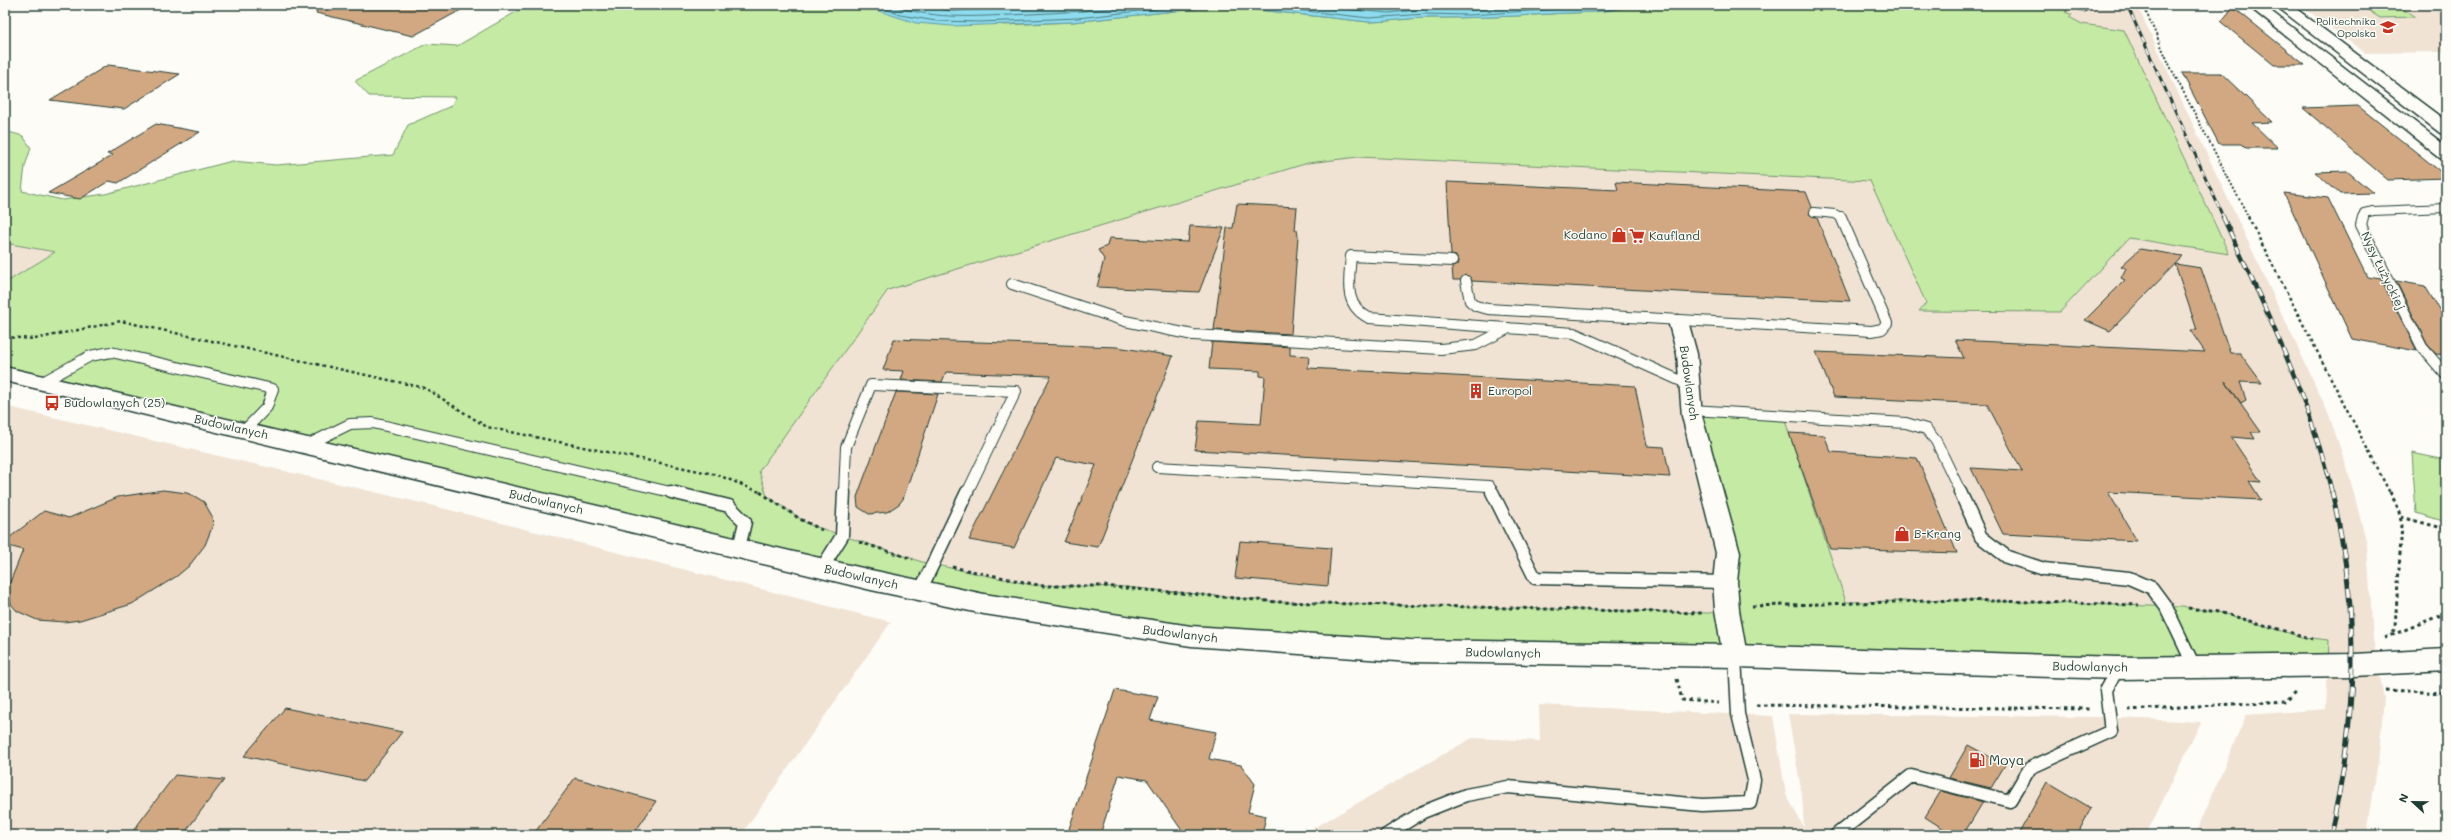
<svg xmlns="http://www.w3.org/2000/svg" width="2451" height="840" font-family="Mali,sans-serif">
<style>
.built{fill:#f0e3d4}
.green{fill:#c5eaa4;stroke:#72946c}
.water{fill:#8edbee;stroke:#629ca4}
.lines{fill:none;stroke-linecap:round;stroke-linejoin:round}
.shore{stroke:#4b7c7e;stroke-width:1}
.building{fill:#d2a883;stroke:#1f3d34}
.service-far2-casing{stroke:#1f3d34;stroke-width:10}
.service-far1-casing{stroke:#1f3d34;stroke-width:12}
.service-casing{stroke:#1f3d34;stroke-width:15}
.minor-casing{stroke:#1f3d34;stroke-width:3}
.secondary-casing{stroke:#1f3d34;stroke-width:3}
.path-far2{stroke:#1f3d34;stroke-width:2;stroke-dasharray:2 2;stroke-linecap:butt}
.path-far1{stroke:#1f3d34;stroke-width:2.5;stroke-dasharray:3 3;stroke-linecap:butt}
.path{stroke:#1f3d34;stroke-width:3;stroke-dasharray:3.5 3.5;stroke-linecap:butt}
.service-far2{stroke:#fdfcf7;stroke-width:8}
.service-far1{stroke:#fdfcf7;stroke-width:10}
.service{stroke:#fdfcf7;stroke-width:12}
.minor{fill:#fdfcf7;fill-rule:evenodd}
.secondary{fill:#fdfcf7;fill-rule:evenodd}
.rail-far2-casing{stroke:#1f3d34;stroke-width:3}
.rail-far1-casing{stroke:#1f3d34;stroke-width:4.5}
.rail-casing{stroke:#1f3d34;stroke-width:5}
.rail-far2{stroke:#fdfcf7;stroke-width:2;stroke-dasharray:6;stroke-linecap:butt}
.rail-far1{stroke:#fdfcf7;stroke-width:3;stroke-dasharray:8;stroke-linecap:butt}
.rail{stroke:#fdfcf7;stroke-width:3.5;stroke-dasharray:10;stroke-linecap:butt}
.labels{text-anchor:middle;stroke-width:3;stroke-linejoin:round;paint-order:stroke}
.far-poi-label{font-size:10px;fill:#1f3d34;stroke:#fdfcf7;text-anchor:end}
.poi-label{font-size:12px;fill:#1f3d34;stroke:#fdfcf7;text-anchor:start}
.street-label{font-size:12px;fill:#1f3d34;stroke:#fdfcf7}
.near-poi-label{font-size:14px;fill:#1f3d34;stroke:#fdfcf7;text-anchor:start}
</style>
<rect width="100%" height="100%" fill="#fdfcf7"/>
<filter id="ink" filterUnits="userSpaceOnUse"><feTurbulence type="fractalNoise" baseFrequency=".025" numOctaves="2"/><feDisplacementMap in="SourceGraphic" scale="8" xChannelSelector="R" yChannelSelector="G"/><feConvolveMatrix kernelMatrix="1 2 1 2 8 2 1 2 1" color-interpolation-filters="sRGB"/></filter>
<g filter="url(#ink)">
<!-- built -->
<path class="built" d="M 2055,5 L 2137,5 L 2328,412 L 2348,471 L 2367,544 L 2373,639 L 2384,699 L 2379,754 L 2367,835 L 2195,835 L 2246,715 L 2326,709 L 2329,640 L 2302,637 L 2219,612 L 2182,607 L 1962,600 L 1846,602 L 1789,433 L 1727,610 L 1709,613 L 1278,602 L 1103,586 L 1032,585 L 922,562 L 834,534 L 808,524 L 767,496 L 759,471 L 888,289 L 1308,163 L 1358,157 L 1870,181 L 1926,304 L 1919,310 L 2060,312 L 2129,238 L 2229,253 L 2124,30 L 2082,24 L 2069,17 L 2064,12 L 2068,10 Z
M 2300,5 L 2446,5 L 2446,52 L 2365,53 Z
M 5,243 L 55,252 L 5,283 Z
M 5,406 L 430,505 L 891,622 L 741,835 L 5,835 Z
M 1539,705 L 1773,716 L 1786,794 L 1804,828 L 1802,795 L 1788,714 L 2101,717 L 2201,722 L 2146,835 L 1831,835 L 1806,830 L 1814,835 L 1309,835 L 1312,829 L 1472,738 L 1540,741 Z"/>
<!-- green -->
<path class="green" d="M 528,5 L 771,5 L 787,8 L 795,5 L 871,5 L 876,10 L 1005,25 L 1073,22 L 1222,6 L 1369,22 C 1388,22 1407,18 1427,18 C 1468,18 1508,17 1549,14 C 1576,12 1606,14 1631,5 L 2055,5 L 2068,11 L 2065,12 L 2072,15 L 2069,17 L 2082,24 L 2124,30 L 2229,254 L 2129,238 L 2060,312 L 1919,311 L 1926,303 L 1870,181 L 1358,157 L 1308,163 L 888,290 L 759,471 L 767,496 L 808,524 L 922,562 L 1032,585 L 1125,587 L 1278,602 L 1709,613 L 1727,610 L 1692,410 L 1783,415 L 1846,602 L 1962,600 L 2182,607 L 2219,612 L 2302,637 L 2329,640 L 2328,665 L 1247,642 L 1067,618 L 5,374 L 5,283 L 55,252 L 5,243 L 5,131 L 23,136 L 31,148 L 25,166 L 22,191 L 63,200 L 105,194 L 232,161 L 276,165 L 393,155 L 408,125 L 451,106 L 456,97 L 369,96 L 355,81 L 426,44 L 457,46 Z
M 2360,5 L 2397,5 L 2415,17 L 2380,18 Z
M 2412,453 L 2446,460 L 2446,522 L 2416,513 Z"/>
<!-- water -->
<path class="water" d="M 871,5 L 1631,5 C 1606,14 1576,12 1549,14 C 1508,17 1468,18 1427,18 C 1407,18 1388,22 1369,22 L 1222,6 L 1073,22 L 952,26 L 916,23 L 876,10 Z"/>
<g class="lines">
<!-- shore -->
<path class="shore" d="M 877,5 L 900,15 L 936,21 L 980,22 L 1078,18 L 1191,5
M 890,5 C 934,19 965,17 1010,15 C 1057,13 1103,10 1150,5
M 909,5 L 952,11 L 1092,5
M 1252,5 L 1369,18 L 1425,14 L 1470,15 L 1616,5
M 1296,5 L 1389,13 L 1425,9 L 1470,10 L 1547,5
M 1354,5 L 1388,7 L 1403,5"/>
</g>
<!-- building -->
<path class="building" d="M 317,5 L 470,5 L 413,36 L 316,13 Z
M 2233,7 L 2305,65 L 2274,65 L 2221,22 Z
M 108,65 L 180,74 L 124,109 L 50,100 Z
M 2182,73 L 2221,73 L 2272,122 L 2252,123 L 2278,148 L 2246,148 L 2242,144 L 2219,144 Z
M 2358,106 L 2446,176 L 2446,178 L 2388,180 L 2303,108 Z
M 156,124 L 200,132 L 118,183 L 109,181 L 80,199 L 48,193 L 113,155 L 107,154 Z
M 2347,171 L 2373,193 L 2340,194 L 2315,172 Z
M 1447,182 L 1618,190 L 1616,182 L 1806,192 L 1812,207 L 1809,214 L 1817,218 L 1850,301 L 1472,281 L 1470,277 L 1465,275 L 1460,280 L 1453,280 L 1452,267 L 1457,265 L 1458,261 L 1456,256 L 1451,255 Z
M 2284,193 L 2328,198 L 2367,277 L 2381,279 L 2417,351 L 2352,339 Z
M 1237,204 L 1297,207 L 1295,230 L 1297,230 L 1298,236 L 1291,334 L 1214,330 L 1227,228 L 1233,228 Z
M 1190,226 L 1224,228 L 1199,292 L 1097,287 L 1104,259 L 1098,250 L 1107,246 L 1109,238 L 1188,242 Z
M 2140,249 L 2183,256 L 2110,331 L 2085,320 L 2125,280 L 2121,278 L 2126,268 L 2121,266 Z
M 2175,264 L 2201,268 L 2230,353 L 2240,353 L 2262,383 L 2240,382 L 2246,400 L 2241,403 L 2225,381 L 2261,432 L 2251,432 L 2255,439 L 2231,437 L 2261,482 L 2249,481 L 2261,500 L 2108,492 L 2137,541 L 2003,534 L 1971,468 L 2022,471 L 1987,404 L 1834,397 L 1816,352 L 1964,358 L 1955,340 L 2205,352 L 2190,330 L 2197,330 Z
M 2396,281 L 2425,286 L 2446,321 L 2446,355 L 2436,354 L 2427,344 Z
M 894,339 L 1117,347 L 1173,356 L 1098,547 L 1064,542 L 1096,465 L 1056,458 L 1014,548 L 969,540 L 1051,376 L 946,372 L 942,382 L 901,380 L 904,371 L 883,370 Z
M 1212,342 L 1290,347 L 1290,355 L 1309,356 L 1308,368 L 1635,386 L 1647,446 L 1664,447 L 1670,477 L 1195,450 L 1199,421 L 1261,424 L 1265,377 L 1260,376 L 1260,371 L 1209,369 Z
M 896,392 L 938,394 L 903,499 L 899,504 L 887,512 L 869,514 L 858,507 L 857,497 Z
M 1789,433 L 1824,435 L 1831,452 L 1917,458 L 1957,553 L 1830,549 Z
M 163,490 L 187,493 L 196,497 L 204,502 L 212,516 L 213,525 L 205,545 L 189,566 L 177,576 L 132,604 L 80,620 L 64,622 L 37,620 L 17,611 L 11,604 L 8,587 L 23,550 L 5,545 L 5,541 L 44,511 L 69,518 L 118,497 Z
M 1240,541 L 1331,548 L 1328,586 L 1235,578 Z
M 1115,690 L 1158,697 L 1150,720 L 1216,732 L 1209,759 L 1241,765 L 1255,784 L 1248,812 L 1266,816 L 1262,835 L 1185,835 L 1147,780 L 1119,775 L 1100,835 L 1067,835 Z
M 285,708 L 402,732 L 364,781 L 244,756 Z
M 1968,745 L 2005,765 L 1991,788 L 1949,778 Z
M 175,775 L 224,780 L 183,835 L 130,835 Z
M 575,778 L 656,801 L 633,835 L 533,835 Z
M 2047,782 L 2091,808 L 2077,835 L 2018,835 Z
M 1941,791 L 1983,802 L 1963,835 L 1953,835 L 1925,817 Z"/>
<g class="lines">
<defs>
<path id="service-far2" d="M 2080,5 L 2083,8
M 1814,212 L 1835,214 L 1842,218
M 2363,218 L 2364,213 L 2373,211 L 2446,208"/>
<path id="service-far1" d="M 2363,217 L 2361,225 L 2422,347 L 2446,375
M 1452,261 L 1351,256 C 1349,281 1343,305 1369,318 L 1574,333 L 1690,385
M 1466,281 L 1470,301 L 1476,306 L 1488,309 L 1872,331 L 1882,329 L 1887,323 L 1841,217
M 1012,284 L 1125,321 L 1193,335 L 1441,349 L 1476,345 L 1509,328
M 41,383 L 90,356 L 111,352 L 273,389 L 267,407 L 244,431
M 1692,410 L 1906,423 L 1926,429 L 1936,441 L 1961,493
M 307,445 L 350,424 L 373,423 L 675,493
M 1157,467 L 1489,486 L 1493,493
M 844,493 L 846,447 L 871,385 L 1016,391 L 967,493"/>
<path id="service" d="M 671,492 L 729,506 L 745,522 L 739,548
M 1492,492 L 1535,578 L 1725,582
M 1960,492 L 1981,537 L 2007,557 L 2044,569 L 2129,578 L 2152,588 L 2166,607 L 2194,666
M 822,568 L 842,536 L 844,492
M 920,591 L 967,492
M 1386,835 L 1423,812 L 1466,795 L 1508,787 L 1702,805 L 1750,803 L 1754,780 L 1738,714 L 1735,656
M 1836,835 L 1911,776 L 2010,801 L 2030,768 L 2111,731 L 2106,690 L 2118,668"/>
<path id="minor" d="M 1678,315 L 1685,317 L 1688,321 L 1697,354 L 1702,416 L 1740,553 L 1737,582 L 1739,610 L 1747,656 L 1744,663 L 1735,666 L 1726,663 L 1723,656 L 1715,610 L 1713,582 L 1716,553 L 1682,416 L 1677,354 L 1668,321 L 1671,317 Z"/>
<path id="secondary" d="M 2247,5 L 2263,5 L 2446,146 L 2446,159 L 2440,158 Z
M 2275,5 L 2291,5 L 2446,121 L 2446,134 L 2440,133 Z
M 5,367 L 871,570 L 984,594 L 1191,626 L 1410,640 L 1735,645 L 2118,657 L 2354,654 L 2446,649 L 2446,671 L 2354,676 L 2118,679 L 1735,667 L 1410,662 L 1191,646 L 984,614 L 871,590 L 5,381 Z"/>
</defs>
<!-- service-far2 casing -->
<use href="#service-far2" class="service-far2-casing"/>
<!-- service-far1 casing -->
<use href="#service-far1" class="service-far1-casing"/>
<!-- service casing -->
<use href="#service" class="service-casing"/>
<!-- minor casing -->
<use href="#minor" class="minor-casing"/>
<!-- secondary casing -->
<use href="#secondary" class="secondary-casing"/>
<!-- path-far2 -->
<path class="path-far2" d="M 2143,5 L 2170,66 L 2249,218"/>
<!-- path-far1 -->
<path class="path-far1" d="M 2248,217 L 2390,493
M 5,337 L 35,339 L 121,321 L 425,388 L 487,427 L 718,475 L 762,493"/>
<!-- path -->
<path class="path" d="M 760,492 L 800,519 L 822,530
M 2390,492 L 2398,508 L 2402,525 L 2395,627 L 2392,634
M 2401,517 L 2446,529
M 859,542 L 913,559
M 952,567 L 1043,586 L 1103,586 L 1278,602 L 1702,613
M 1752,606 L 1962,600 L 2139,605
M 2188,608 L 2219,612 L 2313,639
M 2385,638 L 2446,613
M 1677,679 L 1682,700 L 1719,703
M 2385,690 L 2446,693
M 1756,705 L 2089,709
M 2128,710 L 2286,701 L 2297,691"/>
<!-- service-far2 -->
<use href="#service-far2" class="service-far2"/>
<!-- service-far1 -->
<use href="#service-far1" class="service-far1"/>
<!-- service -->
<use href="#service" class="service"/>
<!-- minor -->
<use href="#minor" class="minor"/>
<!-- secondary -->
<use href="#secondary" class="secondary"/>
<defs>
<path id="rail-far2" d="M 2127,5 L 2224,218"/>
<path id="rail-far1" d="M 2223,217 C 2265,308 2309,396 2332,493"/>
<path id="rail" d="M 2330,835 C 2358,718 2360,610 2332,492"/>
</defs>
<!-- rail-far2 casing -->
<use href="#rail-far2" class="rail-far2-casing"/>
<!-- rail-far1 casing -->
<use href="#rail-far1" class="rail-far1-casing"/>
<!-- rail casing -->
<use href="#rail" class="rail-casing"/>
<!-- rail-far2 -->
<use href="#rail-far2" class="rail-far2"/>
<!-- rail-far1 -->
<use href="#rail-far1" class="rail-far1"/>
<!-- rail -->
<use href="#rail" class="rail"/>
</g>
</g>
<!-- icons -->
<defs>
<symbol id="university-bare" viewBox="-9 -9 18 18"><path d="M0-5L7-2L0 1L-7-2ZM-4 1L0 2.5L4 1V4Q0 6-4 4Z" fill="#c8321e" stroke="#fdfcf7" stroke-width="2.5" paint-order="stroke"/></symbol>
<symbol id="shop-bare" viewBox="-9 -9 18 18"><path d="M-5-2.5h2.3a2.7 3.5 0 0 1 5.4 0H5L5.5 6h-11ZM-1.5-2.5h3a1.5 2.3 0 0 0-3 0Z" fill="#c8321e" stroke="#fdfcf7" stroke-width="2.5" paint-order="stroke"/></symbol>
<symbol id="supermarket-bare" viewBox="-9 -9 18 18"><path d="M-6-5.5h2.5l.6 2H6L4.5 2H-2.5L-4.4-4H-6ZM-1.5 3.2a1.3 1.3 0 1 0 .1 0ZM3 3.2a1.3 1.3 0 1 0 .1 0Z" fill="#c8321e" stroke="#fdfcf7" stroke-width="2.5" paint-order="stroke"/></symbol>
<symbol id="building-bare" viewBox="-9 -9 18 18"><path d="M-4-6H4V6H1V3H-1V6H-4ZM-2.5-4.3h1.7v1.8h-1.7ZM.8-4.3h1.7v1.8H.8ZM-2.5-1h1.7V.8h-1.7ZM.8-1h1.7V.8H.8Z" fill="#c8321e" stroke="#fdfcf7" stroke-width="2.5" paint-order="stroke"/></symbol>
<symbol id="bus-bare" viewBox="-9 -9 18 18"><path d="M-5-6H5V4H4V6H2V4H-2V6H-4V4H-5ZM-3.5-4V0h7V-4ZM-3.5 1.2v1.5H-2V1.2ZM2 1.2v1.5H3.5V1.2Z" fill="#c8321e" stroke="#fdfcf7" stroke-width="2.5" paint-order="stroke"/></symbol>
<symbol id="fuel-bare" viewBox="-9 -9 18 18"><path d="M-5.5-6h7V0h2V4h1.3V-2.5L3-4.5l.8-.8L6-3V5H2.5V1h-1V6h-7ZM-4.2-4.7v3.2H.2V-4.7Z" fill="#c8321e" stroke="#fdfcf7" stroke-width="2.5" paint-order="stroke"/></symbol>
</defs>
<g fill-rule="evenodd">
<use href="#university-bare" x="2377" y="16" width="22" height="22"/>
<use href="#shop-bare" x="1608" y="224" width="22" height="22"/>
<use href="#supermarket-bare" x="1626" y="225" width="22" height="22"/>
<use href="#building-bare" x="1465" y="380" width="22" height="22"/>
<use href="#bus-bare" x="41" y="392" width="22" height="22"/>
<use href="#shop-bare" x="1891" y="523" width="22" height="22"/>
<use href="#fuel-bare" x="1966" y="749" width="22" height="22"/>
</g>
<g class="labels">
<!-- far-poi labels -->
<g class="far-poi-label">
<text x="2376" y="25">Politechnika<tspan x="2376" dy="12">Opolska</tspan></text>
</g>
<!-- poi labels -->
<g class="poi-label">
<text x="1607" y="239" text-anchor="end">Kodano</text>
<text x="1649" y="240">Kaufland</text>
<text x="1488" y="395">Europol</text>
<text x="64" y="407">Budowlanych (25)</text>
<text x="1914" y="538">B-Krang</text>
</g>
<!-- street labels -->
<g class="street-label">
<text transform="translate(2383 271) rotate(64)" y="4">Nysy Łużyckiej</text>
<text transform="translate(1689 383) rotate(82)" y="4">Budowlanych</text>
<text transform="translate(231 427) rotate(13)" y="4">Budowlanych</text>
<text transform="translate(546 502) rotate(13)" y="4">Budowlanych</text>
<text transform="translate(861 577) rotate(13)" y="4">Budowlanych</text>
<text transform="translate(1180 634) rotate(7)" y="4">Budowlanych</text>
<text transform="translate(1503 653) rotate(1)" y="4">Budowlanych</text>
<text transform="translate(2090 667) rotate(1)" y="4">Budowlanych</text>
</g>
<!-- near-poi labels -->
<g class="near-poi-label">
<text x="1989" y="765">Moya</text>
</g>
</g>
<!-- margin -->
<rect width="2451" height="840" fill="none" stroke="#fdfcf7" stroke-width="20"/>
<rect x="10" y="10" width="2431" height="820" fill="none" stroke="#1f3d34" stroke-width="1.5" filter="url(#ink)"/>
<!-- north arrow -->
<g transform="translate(2413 802) rotate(292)" stroke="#fdfcf7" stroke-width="3" paint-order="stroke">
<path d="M0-3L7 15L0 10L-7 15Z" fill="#1f3d34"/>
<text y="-6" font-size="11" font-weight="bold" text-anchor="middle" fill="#1f3d34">N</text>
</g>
</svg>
